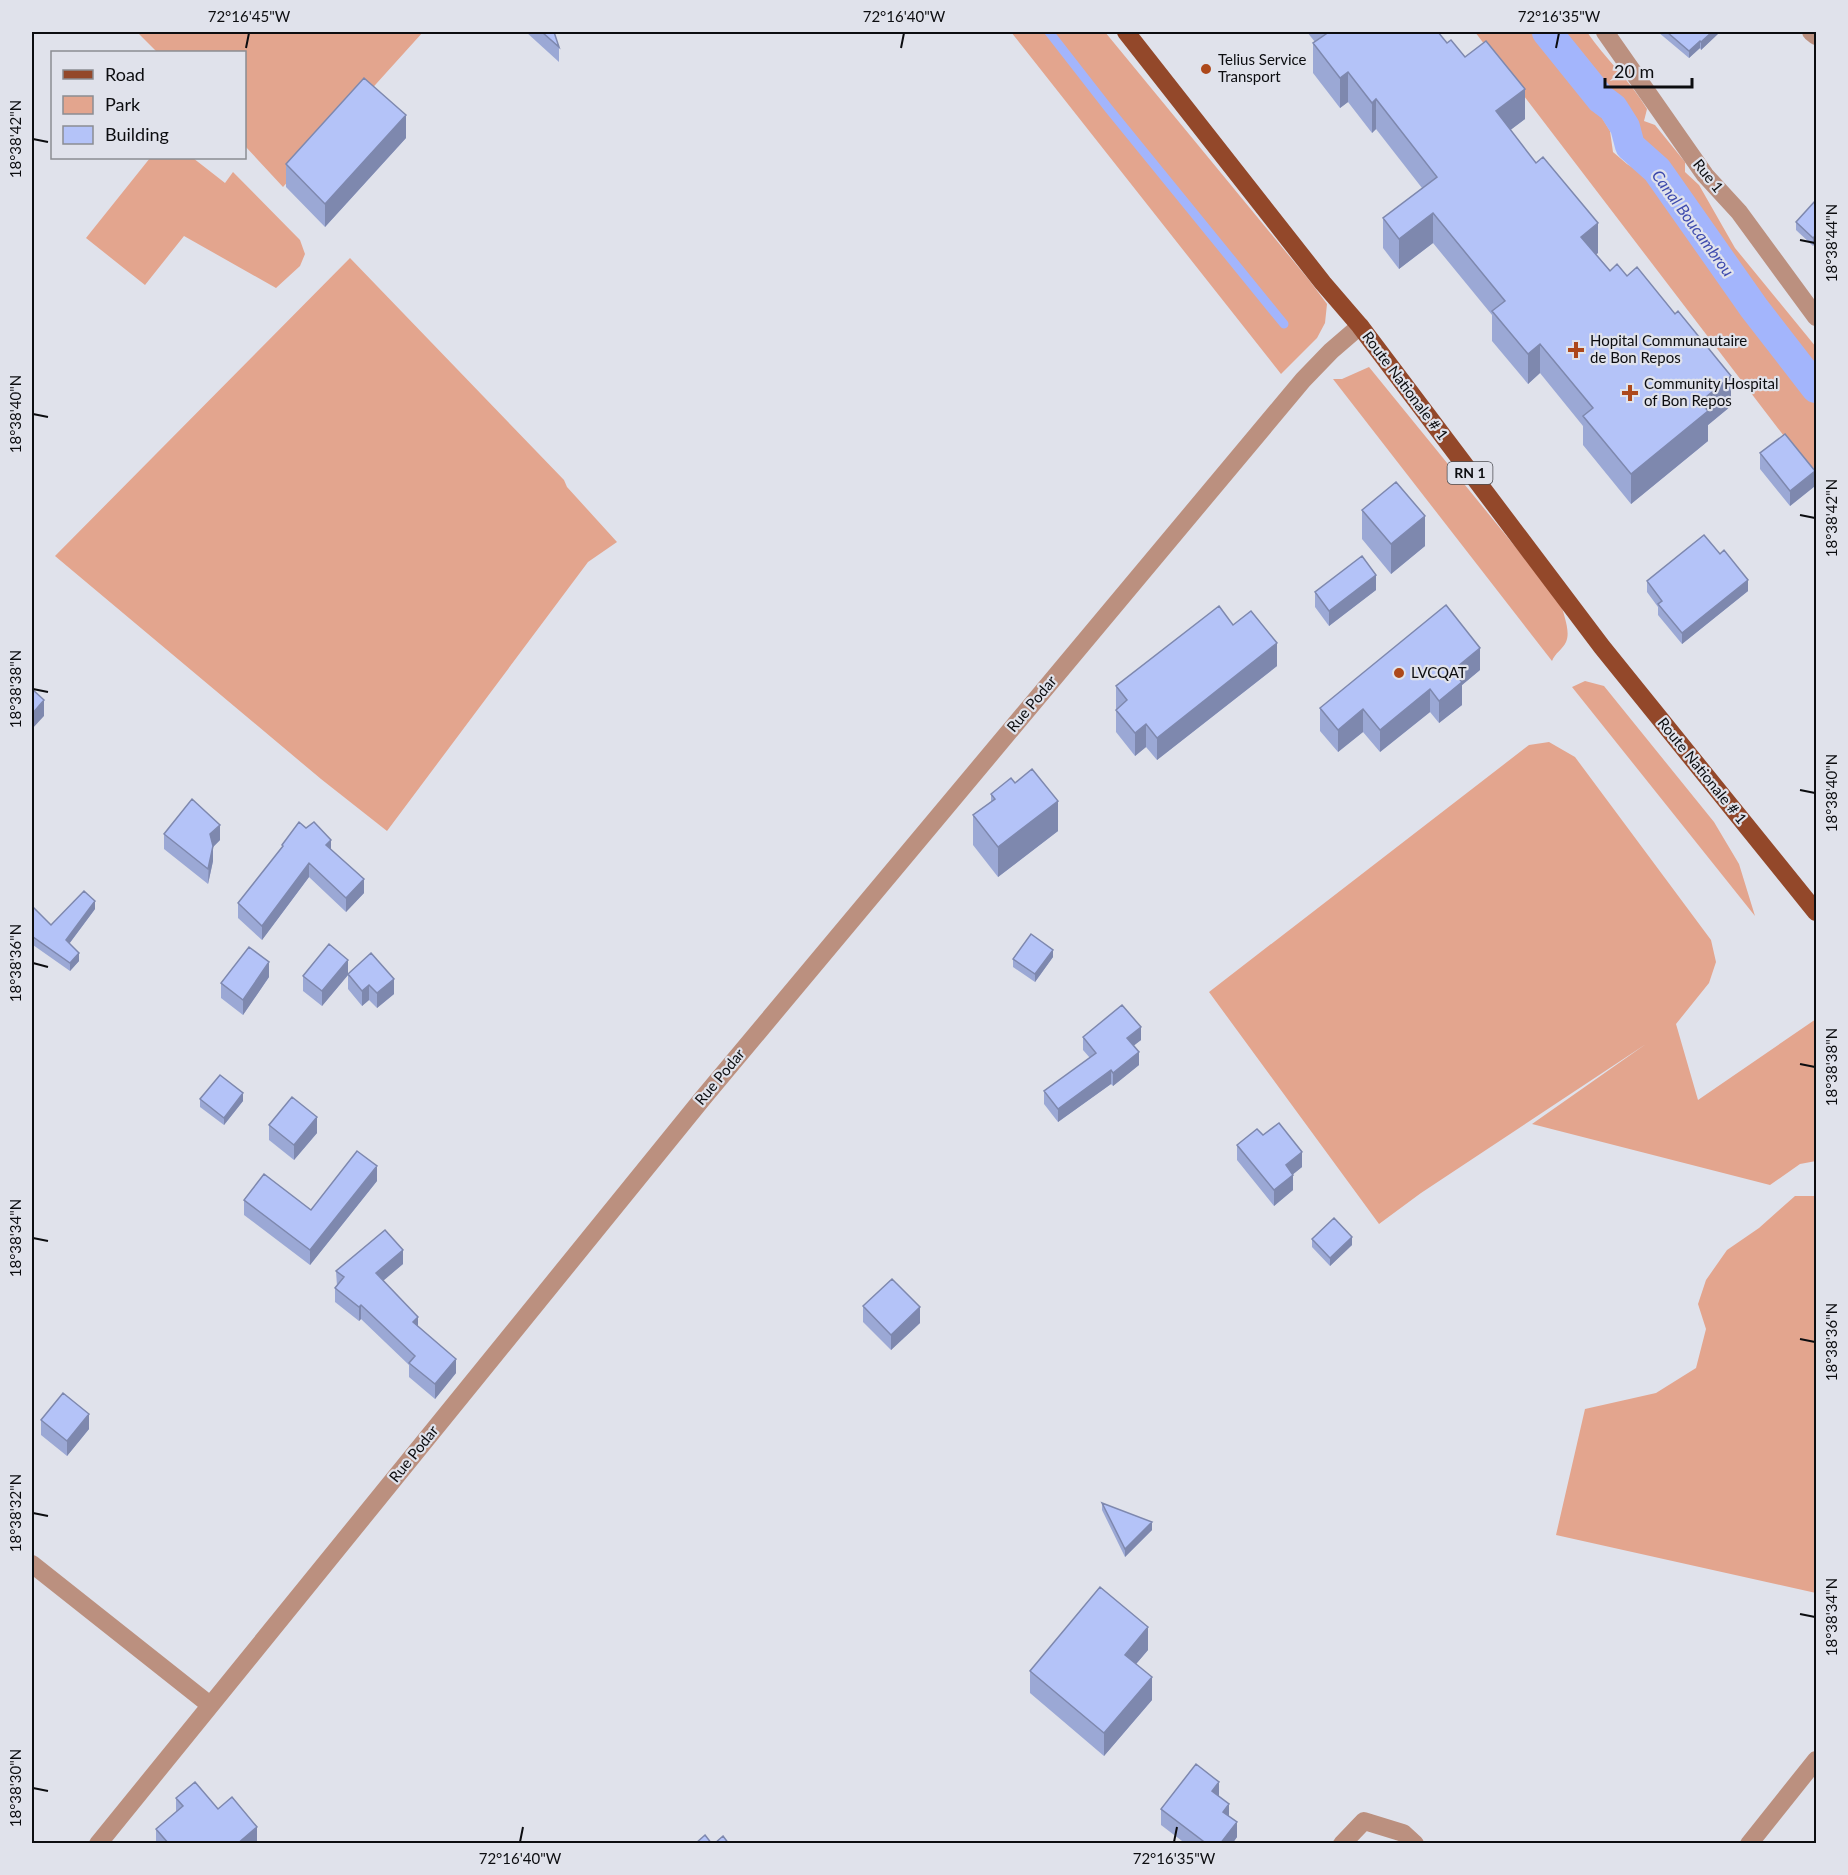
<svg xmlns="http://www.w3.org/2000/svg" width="1848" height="1875" font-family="Lato,sans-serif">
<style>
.green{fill:#e3a58e}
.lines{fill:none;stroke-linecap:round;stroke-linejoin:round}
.stream{stroke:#a3b5fc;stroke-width:9}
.canal{stroke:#a3b5fc;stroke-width:30}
.street{stroke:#bb907f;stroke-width:18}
.primary{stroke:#93482a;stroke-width:18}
.wall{fill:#9ba8d5}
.shaded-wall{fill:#7e88ae}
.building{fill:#b4c3f8;stroke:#7e88ae;stroke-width:1.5}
.ticks{fill:none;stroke:#0c0d10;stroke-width:2}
.poi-dot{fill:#ad481a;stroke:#e0e2eb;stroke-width:2}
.labels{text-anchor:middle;stroke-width:4.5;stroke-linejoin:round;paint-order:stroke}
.shield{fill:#e0e2eb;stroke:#4c4d52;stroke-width:1.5}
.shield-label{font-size:14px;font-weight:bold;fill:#0c0d10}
.poi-label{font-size:15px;fill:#0c0d10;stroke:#e0e2eb;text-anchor:start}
.street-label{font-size:15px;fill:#0c0d10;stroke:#e0e2eb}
.water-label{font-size:16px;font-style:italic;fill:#3c49ad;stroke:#e0e2eb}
.neatline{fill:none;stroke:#0c0d10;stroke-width:2}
.ticks-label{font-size:15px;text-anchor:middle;fill:#0c0d10}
</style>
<rect width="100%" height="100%" fill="#e0e2eb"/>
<!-- green -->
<path class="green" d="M 137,32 L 423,32 L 283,187 L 245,146 L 244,52 L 157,52 Z
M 1011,32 L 1105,32 L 1309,280 L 1327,304 L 1325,323 L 1317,338 L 1281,374 Z
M 1475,32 L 1540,32 L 1562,62 L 1582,85 L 1610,131 L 1613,152 L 1627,164 L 1658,184 L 1691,233 L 1816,404 L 1816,478 Z
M 1556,32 L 1587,32 C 1605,59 1630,80 1647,109 L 1644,121 L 1655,125 L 1685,162 L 1685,172 L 1699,185 L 1735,248 L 1816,347 L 1816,370 L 1809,362 L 1792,349 L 1717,246 L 1699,217 L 1651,155 L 1634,143 L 1615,102 L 1588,74 Z
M 150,158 L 193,158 L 225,183 L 233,172 L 300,240 L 305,254 L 300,266 L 276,288 L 184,236 L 145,285 L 86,238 Z
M 350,258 L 564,480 L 567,487 L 617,542 L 588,562 L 387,831 L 321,779 L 55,556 Z
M 1369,367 L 1561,603 C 1563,614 1571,631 1566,642 C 1563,649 1555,653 1552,661 L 1333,379 L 1342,379 Z
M 1585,681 L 1604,686 L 1714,822 L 1739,864 L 1755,916 L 1572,687 Z
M 1549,742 L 1575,757 L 1711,940 L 1716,962 L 1709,983 L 1676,1024 L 1698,1100 L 1816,1019 L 1816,1161 L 1800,1164 L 1770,1185 L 1532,1124 L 1646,1044 L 1421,1193 L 1379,1224 L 1209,992 L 1529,745 Z
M 1795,1196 L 1816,1196 L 1816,1593 L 1556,1535 L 1585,1409 L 1656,1393 L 1696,1368 L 1706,1329 L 1698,1304 L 1706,1280 L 1727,1250 L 1759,1228 Z"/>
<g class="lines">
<!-- stream -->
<path class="stream" d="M 1049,32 L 1109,109 L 1284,324"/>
<!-- canal -->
<path class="canal" d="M 1547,32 L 1601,99 L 1613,108 L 1625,127 L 1630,146 L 1657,170 L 1754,308 L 1816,388"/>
<!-- street -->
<path class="street" d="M 1605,32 L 1705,175 L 1739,212 L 1816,317
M 1811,32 L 1816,36
M 32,1564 L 210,1705
M 98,1844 L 703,1098 L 1303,380 L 1331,351 L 1360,326
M 1342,1844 L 1364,1821 L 1403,1833 L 1415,1844
M 1749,1844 L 1816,1760"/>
<!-- primary -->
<path class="primary" d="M 1126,32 L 1323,283 L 1360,326 L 1602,647 L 1816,912"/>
</g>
<!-- wall -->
<path class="wall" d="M 526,32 L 554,32 L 559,47 L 559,62 Z
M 1307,32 L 1438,32 L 1447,43 L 1465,57 L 1525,119 L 1510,130 L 1598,253 L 1596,254 L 1731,406 L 1708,425 L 1708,441 L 1631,504 L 1583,445 L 1583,426 L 1540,373 L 1528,384 L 1492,341 L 1492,315 L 1433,243 L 1399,269 L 1383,248 L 1383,218 L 1422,188 L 1376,129 L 1372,133 L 1348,102 L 1340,108 L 1313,73 L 1313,43 L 1315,42 Z
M 1658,32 L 1720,32 L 1701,50 L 1700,48 L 1689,58 Z
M 406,138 L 325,227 L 286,187 L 286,164 Z
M 1816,200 L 1813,246 L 1796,230 L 1796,222 Z
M 1760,453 L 1815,486 L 1790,506 L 1760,469 Z
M 1362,510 L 1425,546 L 1391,574 L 1362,539 Z
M 1647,581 L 1748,591 L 1682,644 L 1658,615 L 1658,607 L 1647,592 Z
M 1376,590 L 1329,626 L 1315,607 L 1315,592 Z
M 1233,625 L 1277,666 L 1157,760 L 1146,747 L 1135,756 L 1116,732 L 1116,686 Z
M 1480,670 L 1462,685 L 1462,705 L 1439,723 L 1430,712 L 1380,752 L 1363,732 L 1338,752 L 1320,731 L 1320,708 Z
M 1015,783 L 1058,831 L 998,877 L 973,845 L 973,815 L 991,802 L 991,794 Z
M 1816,821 L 1816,835 L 1814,832 L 1814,823 Z
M 164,834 L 220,840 L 213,847 L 213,861 L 208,884 L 164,849 Z
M 282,845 L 331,849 L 364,893 L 346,912 L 309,877 L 262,940 L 238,918 L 238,903 L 282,848 Z
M 32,906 L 51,925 L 95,909 L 69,944 L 79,961 L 70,971 L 33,945 Z
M 1053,957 L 1035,982 L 1013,967 L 1013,959 Z
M 348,974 L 394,994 L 377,1008 L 369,1000 L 362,1006 L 348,989 L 348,975 L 322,1006 L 303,991 L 303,976 Z
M 269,977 L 243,1015 L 221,998 L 221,983 Z
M 1083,1037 L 1141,1040 L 1134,1045 L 1139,1065 L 1113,1086 L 1111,1084 L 1058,1122 L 1044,1104 L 1044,1091 L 1090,1058 L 1083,1050 Z
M 200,1099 L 243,1101 L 224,1125 L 200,1107 Z
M 269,1125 L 317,1133 L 294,1160 L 269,1140 Z
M 1263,1135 L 1302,1167 L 1293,1174 L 1293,1190 L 1274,1206 L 1237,1160 L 1237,1145 Z
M 377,1181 L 310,1265 L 244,1215 L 244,1200 L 311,1210 Z
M 1312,1239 L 1352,1245 L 1330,1266 L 1312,1247 Z
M 403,1264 L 383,1280 L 418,1326 L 456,1373 L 435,1399 L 409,1377 L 409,1365 L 361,1319 L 359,1321 L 335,1302 L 335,1288 L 337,1286 L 336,1271 Z
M 863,1306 L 920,1323 L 891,1350 L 863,1322 Z
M 41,1420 L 89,1429 L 67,1456 L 41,1435 Z
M 1102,1503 L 1152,1530 L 1125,1557 L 1102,1510 Z
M 1148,1650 L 1136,1664 L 1152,1700 L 1104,1756 L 1030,1693 L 1030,1671 Z
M 1219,1797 L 1237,1837 L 1232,1844 L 1186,1844 L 1161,1825 L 1161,1809 Z
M 176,1798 L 218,1809 L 257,1844 L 156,1844 L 156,1829 L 176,1812 Z"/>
<!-- shaded-wall -->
<path class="shaded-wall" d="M 1712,32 L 1720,32 L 1701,50 L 1701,42 Z
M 1700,41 L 1700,48 L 1689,58 L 1689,51 Z
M 1348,72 L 1348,102 L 1340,108 L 1340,78 Z
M 1525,89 L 1525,119 L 1496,141 L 1496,111 Z
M 1376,99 L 1376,129 L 1372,133 L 1372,103 Z
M 406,115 L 406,138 L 325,227 L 325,204 Z
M 1433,213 L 1433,243 L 1399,269 L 1399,239 Z
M 1598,223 L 1598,253 L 1581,266 L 1581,237 Z
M 1816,235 L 1816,242 L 1813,246 L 1813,238 Z
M 1540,344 L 1540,373 L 1528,384 L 1528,354 Z
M 1731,376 L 1731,406 L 1708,425 L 1708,441 L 1631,504 L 1631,474 L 1700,402 Z
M 1815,471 L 1815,486 L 1790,506 L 1790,491 Z
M 1425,516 L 1425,546 L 1391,574 L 1391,544 Z
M 1376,575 L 1376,590 L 1329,626 L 1329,611 Z
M 1748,580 L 1748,591 L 1682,644 L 1682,633 Z
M 1277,643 L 1277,666 L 1157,760 L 1157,738 Z
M 1480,648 L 1480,670 L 1462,685 L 1462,705 L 1439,723 L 1439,701 L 1452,671 Z
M 1430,689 L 1430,712 L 1380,752 L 1380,730 Z
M 44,700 L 44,716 L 32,729 L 32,714 Z
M 1363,709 L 1363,732 L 1338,752 L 1338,730 Z
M 1146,724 L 1146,747 L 1135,756 L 1135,733 Z
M 1058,801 L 1058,831 L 998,877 L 998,847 Z
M 220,825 L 220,840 L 213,847 L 213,861 L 208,884 L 210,834 Z
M 331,840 L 331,854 L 326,845 Z
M 309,863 L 309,877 L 262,940 L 262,926 Z
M 364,879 L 364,893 L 346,912 L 346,898 Z
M 95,901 L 95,909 L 66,948 L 66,940 Z
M 1053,950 L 1053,957 L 1035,982 L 1035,974 Z
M 79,953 L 79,961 L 70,971 L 70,963 Z
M 348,960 L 348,975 L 322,1006 L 322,991 Z
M 269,962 L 269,977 L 243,1015 L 243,1000 Z
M 394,979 L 394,994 L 377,1008 L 377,993 Z
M 369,985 L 369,1000 L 362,1006 L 362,991 Z
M 1141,1027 L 1141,1040 L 1127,1051 L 1127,1038 Z
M 1139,1052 L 1139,1065 L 1113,1086 L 1113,1073 Z
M 1111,1070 L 1111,1084 L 1058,1122 L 1058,1109 Z
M 243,1093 L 243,1101 L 224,1125 L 224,1118 Z
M 317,1117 L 317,1133 L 294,1160 L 294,1145 Z
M 1302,1152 L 1302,1167 L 1286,1180 L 1286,1165 Z
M 377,1166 L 377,1181 L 310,1265 L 310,1250 Z
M 1293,1175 L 1293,1190 L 1274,1206 L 1274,1190 Z
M 1352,1237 L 1352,1245 L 1330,1266 L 1330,1258 Z
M 403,1250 L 403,1264 L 376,1287 L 376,1273 Z
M 361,1305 L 361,1319 L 359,1321 L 359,1307 Z
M 920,1307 L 920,1323 L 891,1350 L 891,1335 Z
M 418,1317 L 418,1331 L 413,1322 Z
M 456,1359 L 456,1373 L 435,1399 L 435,1384 Z
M 89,1414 L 89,1429 L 67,1456 L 67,1441 Z
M 1152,1522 L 1152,1530 L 1125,1557 L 1125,1549 Z
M 1148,1627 L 1148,1650 L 1125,1677 L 1125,1655 Z
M 1152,1677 L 1152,1700 L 1104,1756 L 1104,1733 Z
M 1219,1782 L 1219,1797 L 1212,1791 Z
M 1229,1804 L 1229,1820 L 1223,1812 Z
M 1237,1822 L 1237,1837 L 1232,1844 L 1220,1844 Z
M 257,1827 L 257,1844 L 237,1844 Z"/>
<!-- building -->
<path class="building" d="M 542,32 L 554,32 L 559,47 Z
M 1329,32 L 1438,32 L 1447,43 L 1451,40 L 1465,57 L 1486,41 L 1525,89 L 1496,111 L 1536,163 L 1543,157 L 1598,223 L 1581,237 L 1610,271 L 1617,264 L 1627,276 L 1637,267 L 1675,314 L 1678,311 L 1731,376 L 1700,402 L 1708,411 L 1631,474 L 1583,416 L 1593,408 L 1540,344 L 1528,354 L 1492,311 L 1505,301 L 1433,213 L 1399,239 L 1383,218 L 1437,177 L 1376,99 L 1372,103 L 1348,72 L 1340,78 L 1313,43 Z
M 1667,32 L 1712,32 L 1701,42 L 1700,41 L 1689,51 Z
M 364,78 L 406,115 L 325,204 L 286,164 Z
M 1816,200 L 1816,235 L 1813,238 L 1796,222 Z
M 1785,434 L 1815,471 L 1790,491 L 1760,453 Z
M 1396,482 L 1425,516 L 1391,544 L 1362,510 Z
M 1704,535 L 1720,554 L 1724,550 L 1748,580 L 1682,633 L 1658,604 L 1662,601 L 1647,581 Z
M 1362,556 L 1376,575 L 1329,611 L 1315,592 Z
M 1446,605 L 1480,648 L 1452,671 L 1462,682 L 1439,701 L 1430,689 L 1380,730 L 1363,709 L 1338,730 L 1320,708 Z
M 1219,606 L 1233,625 L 1251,611 L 1277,643 L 1157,738 L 1146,724 L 1135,733 L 1116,710 L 1127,700 L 1116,686 Z
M 32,689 L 44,700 L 32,714 Z
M 1032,769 L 1058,801 L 998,847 L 973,815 L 995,799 L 991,794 L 1011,778 L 1015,783 Z
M 192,799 L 220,825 L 210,834 L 213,846 L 208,869 L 164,834 Z
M 299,822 L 306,828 L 314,822 L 331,840 L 326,845 L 364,879 L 346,898 L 309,863 L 262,926 L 238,903 L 283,846 L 282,845 Z
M 84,891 L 95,901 L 66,940 L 79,953 L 70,963 L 33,937 L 32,938 L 32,906 L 51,925 Z
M 1031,934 L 1053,950 L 1035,974 L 1013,959 Z
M 329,944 L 348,960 L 322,991 L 303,976 Z
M 249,947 L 269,962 L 243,1000 L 221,983 Z
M 371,953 L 394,979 L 377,993 L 369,985 L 362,991 L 348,974 Z
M 1122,1005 L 1141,1027 L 1127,1038 L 1139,1052 L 1113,1073 L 1111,1070 L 1058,1109 L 1044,1091 L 1096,1053 L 1083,1037 Z
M 220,1075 L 243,1093 L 224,1118 L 200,1099 Z
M 292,1097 L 317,1117 L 294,1145 L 269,1125 Z
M 1279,1123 L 1302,1152 L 1286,1165 L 1293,1175 L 1274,1190 L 1237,1145 L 1257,1129 L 1263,1135 Z
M 357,1151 L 377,1166 L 310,1250 L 244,1200 L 264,1174 L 311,1210 Z
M 1334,1218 L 1352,1237 L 1330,1258 L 1312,1239 Z
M 385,1230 L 403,1250 L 376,1273 L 418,1317 L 413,1322 L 456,1359 L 435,1384 L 409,1363 L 415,1356 L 361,1305 L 359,1307 L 335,1288 L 344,1277 L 336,1271 Z
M 892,1279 L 920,1307 L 891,1335 L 863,1306 Z
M 63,1393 L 89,1414 L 67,1441 L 41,1420 Z
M 1102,1503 L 1152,1522 L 1125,1549 Z
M 1100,1587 L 1148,1627 L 1125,1655 L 1152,1677 L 1104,1733 L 1030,1671 Z
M 1196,1764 L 1219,1782 L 1212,1791 L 1229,1804 L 1223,1812 L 1237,1822 L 1220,1844 L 1207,1844 L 1161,1809 Z
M 195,1782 L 218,1809 L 232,1797 L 257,1827 L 237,1844 L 169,1844 L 156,1829 L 183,1806 L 176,1798 Z
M 705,1835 L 712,1844 L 695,1844 Z
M 723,1836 L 729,1844 L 714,1844 Z"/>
<!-- ticks -->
<path class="ticks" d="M 246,48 L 249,33M 901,48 L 904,33M 1556,48 L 1559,33M 33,139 L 48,142M 1800,240 L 1815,243M 33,414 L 48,417M 1800,515 L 1815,518M 33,689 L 48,692M 1800,790 L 1815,793M 33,963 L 48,967M 1800,1064 L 1815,1067M 33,1238 L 48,1241M 1800,1339 L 1815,1342M 33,1513 L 48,1516M 1800,1614 L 1815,1617M 33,1788 L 48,1791M 520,1842 L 523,1827M 1174,1842 L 1177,1827"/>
<!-- markers -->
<g class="poi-dot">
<circle cx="1206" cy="69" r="6"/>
<path d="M1573 341h6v6h6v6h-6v6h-6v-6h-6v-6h6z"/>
<path d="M1627 384h6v6h6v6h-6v6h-6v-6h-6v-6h6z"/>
<circle cx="1399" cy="673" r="6"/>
</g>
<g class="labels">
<!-- shield labels -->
<rect class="shield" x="1447.5" y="462" width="45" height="22" rx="4.5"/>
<g class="shield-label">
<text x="1470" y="478">RN 1</text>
</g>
<!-- poi labels -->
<g class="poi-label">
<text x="1218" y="65">Telius Service<tspan x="1218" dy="17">Transport</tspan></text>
<text x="1590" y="346">Hopital Communautaire<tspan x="1590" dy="17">de Bon Repos</tspan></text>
<text x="1644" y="389">Community Hospital<tspan x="1644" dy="17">of Bon Repos</tspan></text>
<text x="1411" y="678">LVCQAT</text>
</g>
<!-- street labels -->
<g class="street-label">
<text transform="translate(1708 176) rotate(51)" y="5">Rue 1</text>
<text transform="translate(1405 386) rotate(53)" y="5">Route Nationale # 1</text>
<text transform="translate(1032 704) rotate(-50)" y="5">Rue Podar</text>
<text transform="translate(1702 771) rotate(51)" y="5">Route Nationale # 1</text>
<text transform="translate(720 1077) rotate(-50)" y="5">Rue Podar</text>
<text transform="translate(414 1454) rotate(-51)" y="5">Rue Podar</text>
</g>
<!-- water labels -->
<g class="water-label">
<text transform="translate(1693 223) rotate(54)" y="6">Canal Boucambrou</text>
</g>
</g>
<!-- border -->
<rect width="1848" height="1875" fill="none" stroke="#e0e2eb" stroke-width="66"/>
<!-- legend -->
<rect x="51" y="51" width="195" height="108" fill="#e0e2eb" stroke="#8b8d93" stroke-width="1.5"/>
<rect x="63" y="70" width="30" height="9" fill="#93482a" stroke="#8b8d93" stroke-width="1.5"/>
<text x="105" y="81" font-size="18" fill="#0c0d10">Road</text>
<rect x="63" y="96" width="30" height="18" fill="#e3a58e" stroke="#8b8d93" stroke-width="1.5"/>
<text x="105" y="111" font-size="18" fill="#0c0d10">Park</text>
<rect x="63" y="126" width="30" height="18" fill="#b4c3f8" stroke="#8b8d93" stroke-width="1.5"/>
<text x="105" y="141" font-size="18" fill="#0c0d10">Building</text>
<!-- scale -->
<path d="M1605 78v9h87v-9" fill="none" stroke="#0c0d10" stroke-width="3"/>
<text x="1614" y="78" font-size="18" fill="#0c0d10" stroke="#e0e2eb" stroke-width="4.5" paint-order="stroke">20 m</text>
<rect x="33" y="33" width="1782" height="1809" class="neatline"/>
<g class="ticks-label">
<text x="249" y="22">72°16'45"W</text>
<text x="904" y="22">72°16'40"W</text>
<text x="1559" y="22">72°16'35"W</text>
<text transform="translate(16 139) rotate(-90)" y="5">18°38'42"N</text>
<text transform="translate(1832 243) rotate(-90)" y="5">18°38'44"N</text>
<text transform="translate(16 414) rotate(-90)" y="5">18°38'40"N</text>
<text transform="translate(1832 518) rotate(-90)" y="5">18°38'42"N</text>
<text transform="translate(16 689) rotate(-90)" y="5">18°38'38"N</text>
<text transform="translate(1832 793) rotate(-90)" y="5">18°38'40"N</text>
<text transform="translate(16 963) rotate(-90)" y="5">18°38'36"N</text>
<text transform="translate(1832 1067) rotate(-90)" y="5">18°38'38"N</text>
<text transform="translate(16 1238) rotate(-90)" y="5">18°38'34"N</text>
<text transform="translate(1832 1342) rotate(-90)" y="5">18°38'36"N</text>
<text transform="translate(16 1513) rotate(-90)" y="5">18°38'32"N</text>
<text transform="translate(1832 1617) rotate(-90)" y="5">18°38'34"N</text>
<text transform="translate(16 1788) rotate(-90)" y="5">18°38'30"N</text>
<text x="520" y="1864">72°16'40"W</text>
<text x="1174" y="1864">72°16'35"W</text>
</g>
</svg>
